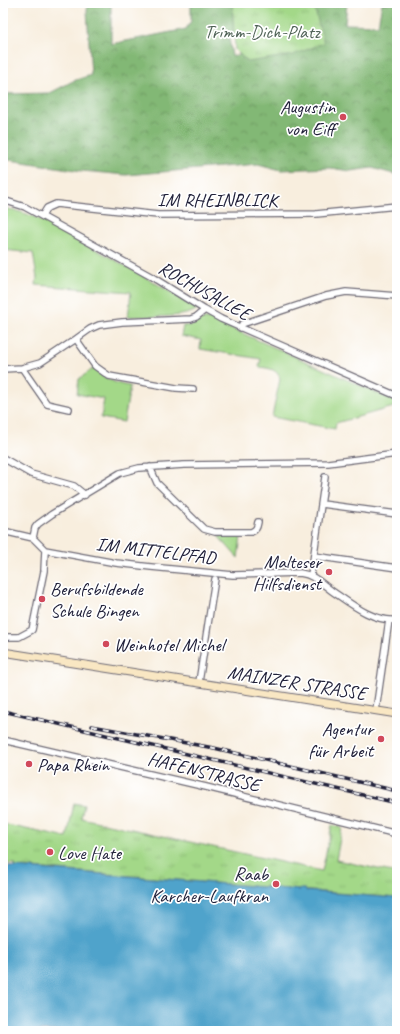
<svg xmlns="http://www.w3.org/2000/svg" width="400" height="1034" font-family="Caveat,sans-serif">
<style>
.green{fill:#a3d888;stroke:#627d62}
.forest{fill:url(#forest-crowns);stroke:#526d58}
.park{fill:url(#park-tufts);stroke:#627d62}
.water{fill:#50a3cb;stroke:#396283}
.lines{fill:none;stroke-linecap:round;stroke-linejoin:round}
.street-casing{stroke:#6d6974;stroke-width:8}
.secondary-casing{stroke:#6d6974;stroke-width:9}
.street{stroke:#fff;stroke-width:5.5}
.secondary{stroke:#f9e7c3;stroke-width:7}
.rail-casing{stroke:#22223b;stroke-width:3.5}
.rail{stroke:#fff;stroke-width:2;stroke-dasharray:6;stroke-linecap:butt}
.poi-dot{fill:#d1495b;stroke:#fff;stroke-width:1.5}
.labels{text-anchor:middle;stroke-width:3.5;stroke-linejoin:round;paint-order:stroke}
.park-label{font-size:19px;fill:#4f6256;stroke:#fff}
.poi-label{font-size:19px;fill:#22223b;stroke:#fff;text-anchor:end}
.street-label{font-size:19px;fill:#22223b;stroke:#fff}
</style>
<defs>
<pattern id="forest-crowns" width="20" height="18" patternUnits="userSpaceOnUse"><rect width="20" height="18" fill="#82b874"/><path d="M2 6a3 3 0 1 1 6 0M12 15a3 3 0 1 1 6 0" fill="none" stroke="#6a9560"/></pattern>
<pattern id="park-tufts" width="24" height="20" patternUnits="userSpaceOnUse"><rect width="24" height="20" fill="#a3d888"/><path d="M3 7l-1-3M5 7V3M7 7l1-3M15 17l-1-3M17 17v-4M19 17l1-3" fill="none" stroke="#8cb976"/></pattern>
</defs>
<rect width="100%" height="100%" fill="#fff"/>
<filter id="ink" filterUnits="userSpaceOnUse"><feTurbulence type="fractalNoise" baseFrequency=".025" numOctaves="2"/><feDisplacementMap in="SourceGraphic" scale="8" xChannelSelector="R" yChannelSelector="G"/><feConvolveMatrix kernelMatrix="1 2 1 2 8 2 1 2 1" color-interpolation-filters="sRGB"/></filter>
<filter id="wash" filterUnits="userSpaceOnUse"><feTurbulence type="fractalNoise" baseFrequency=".012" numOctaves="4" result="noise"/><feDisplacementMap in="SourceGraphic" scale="16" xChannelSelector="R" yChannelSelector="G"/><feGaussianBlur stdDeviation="0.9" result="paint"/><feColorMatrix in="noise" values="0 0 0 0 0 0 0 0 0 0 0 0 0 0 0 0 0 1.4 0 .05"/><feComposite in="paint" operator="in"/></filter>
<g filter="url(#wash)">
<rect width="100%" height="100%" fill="#f8eede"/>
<!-- green -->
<path class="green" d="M 3,208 C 36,213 66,233 95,249 C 129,268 164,287 197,309 C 187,319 143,316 128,317 L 131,292 L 36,285 L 37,278 L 33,253 L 3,250 Z
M 204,319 L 211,319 L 217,322 L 397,402 L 397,406 L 336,423 L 335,429 L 272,417 L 280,379 C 278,369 268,368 259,367 L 261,359 L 200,349 L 201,340 L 181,336 L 183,326 L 192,325 Z
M 94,368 C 104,378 115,384 130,386 L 124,422 L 101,418 L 104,399 L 77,394 L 79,379 Z"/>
<!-- forest -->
<path class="forest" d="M 89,3 L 111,3 L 111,44 L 186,29 L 191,21 L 191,3 L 270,3 L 271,16 L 229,37 L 232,56 L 319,42 L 311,3 L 347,3 L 345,24 L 378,25 L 382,3 L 397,3 L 397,175 L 372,168 L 350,171 L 330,168 L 281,170 L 258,164 L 126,175 L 82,171 L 3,159 L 3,94 L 50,93 L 73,81 L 91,75 L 87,10 Z"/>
<!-- park -->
<path class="park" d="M 232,3 L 313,3 L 324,43 L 293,55 L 248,62 L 235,50 Z
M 218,536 L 241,536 L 238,558 Z
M 74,803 L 84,805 L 81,818 L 322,871 L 332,825 L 342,828 L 336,860 L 397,873 L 397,898 L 22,867 L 21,869 L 16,868 L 15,864 L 3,864 L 3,824 L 67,838 Z"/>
<!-- water -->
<path class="water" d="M 3,866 L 300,890 L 300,889 L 305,889 L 306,891 L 397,898 L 397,1031 L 3,1031 Z"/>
</g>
<g filter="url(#ink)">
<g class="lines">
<defs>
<path id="street" d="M 3,200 L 25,207 L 152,277 L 205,310 L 221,319 L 397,396
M 42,216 L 47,208 L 56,204 L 158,215 L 316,214 L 397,206
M 241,328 L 242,324 L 326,296 L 346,292 L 397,296
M 76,339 L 95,366 L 109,376 L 176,388 L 193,389
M 22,368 L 47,404 L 69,409
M 3,369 L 22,368 L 40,363 L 76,339 L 90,329 L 99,325 L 122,322 L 191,319 L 196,317 L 205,310
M 3,458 L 31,474 L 74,486 L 85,495
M 150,467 L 157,483 L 204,529 L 215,532 L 251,532 C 256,530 257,528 258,522
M 322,504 L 397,514
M 3,531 L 33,538 L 45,550 L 116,563 L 151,567 L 233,575 L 300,573 C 314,575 321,583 332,591 C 351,604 373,622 397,620
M 33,538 L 35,528 L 38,524 L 52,514 L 120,473 L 139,468 L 184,465 L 328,463 L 397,454
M 314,556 L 397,568
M 311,575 L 325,477
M 3,637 L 19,637 L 32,630 L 44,571 L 45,550
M 199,682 L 215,579
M 376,710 L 389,620
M 3,740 L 206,787 L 397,834"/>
<path id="secondary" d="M 3,652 L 397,714"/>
</defs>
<!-- street casing -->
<use href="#street" class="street-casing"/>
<!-- secondary casing -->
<use href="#secondary" class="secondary-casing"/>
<!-- street -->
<use href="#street" class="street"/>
<!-- secondary -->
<use href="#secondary" class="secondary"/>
<defs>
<path id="rail" d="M 3,711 L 397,803
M 92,726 L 214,748 L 397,791"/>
</defs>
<!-- rail casing -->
<use href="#rail" class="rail-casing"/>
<!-- rail -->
<use href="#rail" class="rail"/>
</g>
</g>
<!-- markers -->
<g class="poi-dot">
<circle cx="343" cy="117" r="4"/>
<circle cx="329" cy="572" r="4"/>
<circle cx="42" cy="599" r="4"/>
<circle cx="106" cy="644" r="4"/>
<circle cx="381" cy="739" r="4"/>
<circle cx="29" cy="764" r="4"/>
<circle cx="50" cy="852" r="4"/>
<circle cx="276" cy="884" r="4"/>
</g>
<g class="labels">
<!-- park labels -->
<g class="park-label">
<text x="262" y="38">Trimm-Dich-Platz</text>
</g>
<!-- poi labels -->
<g class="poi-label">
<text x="335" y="113">Augustin<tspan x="335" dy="22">von Eiff</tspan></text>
<text x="321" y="568">Malteser<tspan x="321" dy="22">Hilfsdienst</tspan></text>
<text x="50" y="595" text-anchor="start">Berufsbildende<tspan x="50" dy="22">Schule Bingen</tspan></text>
<text x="114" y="651" text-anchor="start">Weinhotel Michel</text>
<text x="373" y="735">Agentur<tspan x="373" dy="22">für Arbeit</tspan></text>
<text x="37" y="771" text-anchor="start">Papa Rhein</text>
<text x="58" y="859" text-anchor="start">Love Hate</text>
<text x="268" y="880">Raab<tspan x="268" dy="22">Karcher-Laufkran</tspan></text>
</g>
<!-- street labels -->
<g class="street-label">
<text x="217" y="206">IM RHEINBLICK</text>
<text transform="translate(205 290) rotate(29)" y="7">ROCHUSALLEE</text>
<text transform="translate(156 550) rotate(7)" y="7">IM MITTELPFAD</text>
<text transform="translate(297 682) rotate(9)" y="7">MAINZER STRASSE</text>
<text transform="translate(204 771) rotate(14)" y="7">HAFENSTRASSE</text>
</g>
</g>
<!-- margin -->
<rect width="400" height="1034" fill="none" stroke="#fff" stroke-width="16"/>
</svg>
